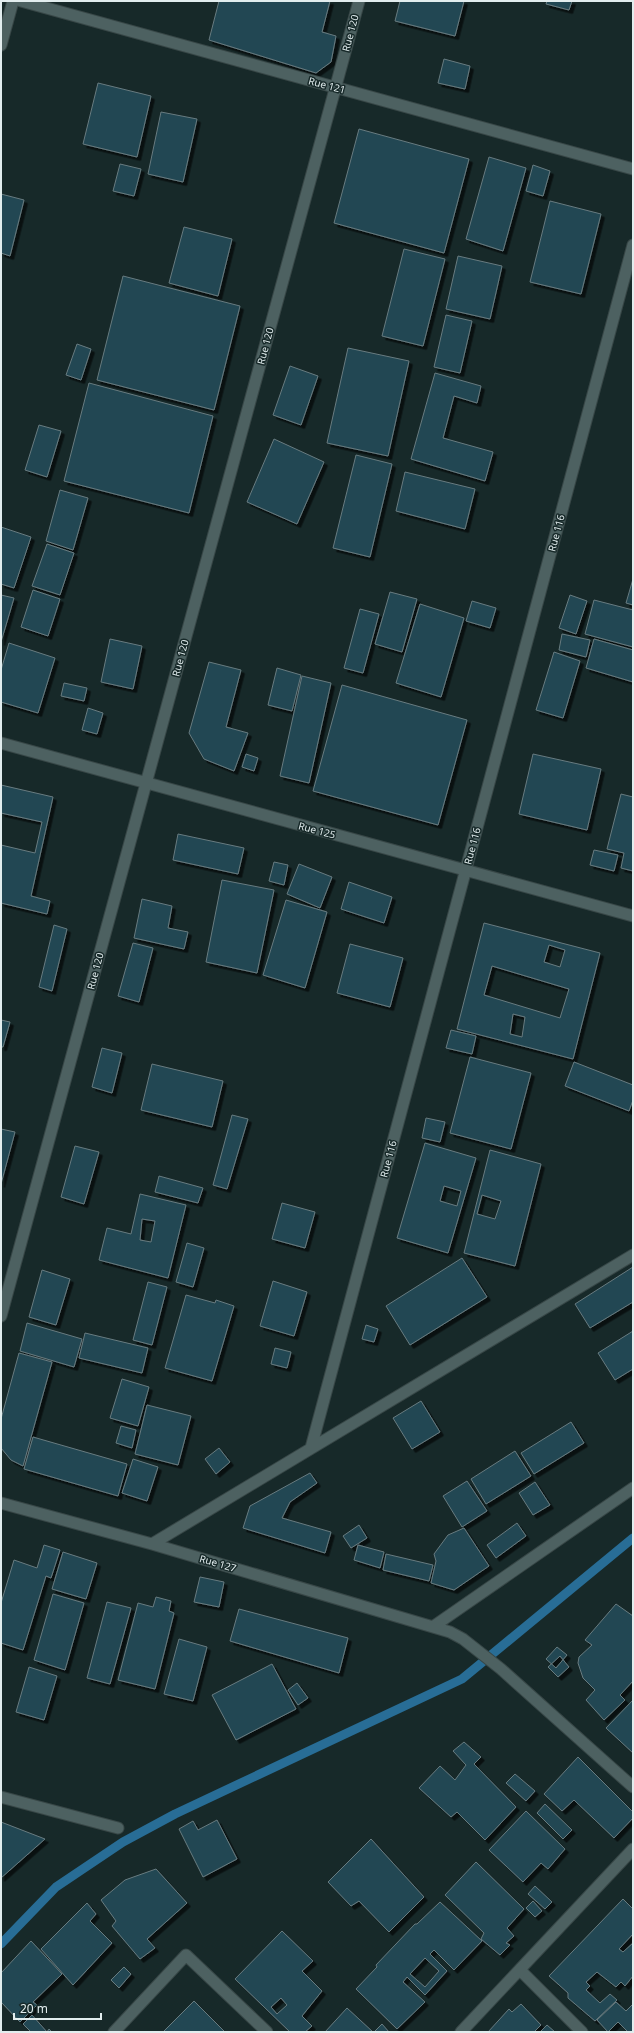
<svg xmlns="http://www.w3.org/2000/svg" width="634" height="2033" font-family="'Noto Sans',sans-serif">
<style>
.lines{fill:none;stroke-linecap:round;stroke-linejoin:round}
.stream{stroke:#286d96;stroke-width:9}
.building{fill:#214752;stroke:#687b80;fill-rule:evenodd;filter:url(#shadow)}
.minor-casing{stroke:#384747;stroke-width:13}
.minor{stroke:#4d6161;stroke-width:11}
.labels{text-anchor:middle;stroke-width:3;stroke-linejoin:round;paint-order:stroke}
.street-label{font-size:10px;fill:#e2edee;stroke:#172929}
</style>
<defs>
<filter id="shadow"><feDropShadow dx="3.5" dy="3.5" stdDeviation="0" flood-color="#0009"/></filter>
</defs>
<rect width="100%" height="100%" fill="#172929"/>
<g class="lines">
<!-- stream -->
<path class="stream" d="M 1,1944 L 56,1887 L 123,1842 L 175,1814 L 462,1679 L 633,1538"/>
</g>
<!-- building -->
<path class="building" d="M 219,1 L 330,1 L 322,32 L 336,36 L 331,62 L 316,73 L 209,40 Z
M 400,1 L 464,1 L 455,36 L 395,21 Z
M 547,1 L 572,1 L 569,10 L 546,4 Z
M 444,59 L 470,66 L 465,89 L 438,83 Z
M 98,83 L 151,96 L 137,157 L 83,144 Z
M 161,112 L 197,119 L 183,182 L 148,174 Z
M 359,129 L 469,159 L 444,253 L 334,223 Z
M 489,157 L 526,168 L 503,251 L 466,239 Z
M 120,164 L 141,169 L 134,196 L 113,191 Z
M 533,165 L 550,171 L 543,196 L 526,191 Z
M 1,194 L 24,200 L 10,256 L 1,253 Z
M 550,201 L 601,214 L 581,294 L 530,282 Z
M 184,227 L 232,239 L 218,296 L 169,283 Z
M 404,249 L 445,259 L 423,346 L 382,336 Z
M 458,256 L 502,266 L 490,319 L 446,309 Z
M 123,276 L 240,306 L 214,410 L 97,380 Z
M 446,315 L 472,321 L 460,373 L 434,367 Z
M 77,344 L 91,349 L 81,380 L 66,375 Z
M 348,348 L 409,361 L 388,456 L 327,443 Z
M 290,366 L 318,376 L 301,425 L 273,415 Z
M 435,373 L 481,386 L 477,403 L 454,396 L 443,438 L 493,452 L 485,481 L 411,459 Z
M 89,383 L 213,416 L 189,513 L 64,481 Z
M 39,425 L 61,431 L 47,477 L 25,470 Z
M 274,439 L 324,462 L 297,524 L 247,502 Z
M 356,455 L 392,464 L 370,557 L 333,548 Z
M 405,472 L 475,489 L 465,529 L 396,511 Z
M 60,490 L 88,498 L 73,550 L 46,541 Z
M 1,527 L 31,537 L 14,588 L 1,584 Z
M 47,544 L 74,553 L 60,595 L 32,586 Z
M 633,579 L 633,605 L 626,603 Z
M 33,590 L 60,599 L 48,636 L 21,627 Z
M 390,592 L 417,599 L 402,652 L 375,644 Z
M 1,595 L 14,598 L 1,642 Z
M 570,595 L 587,601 L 576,634 L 559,628 Z
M 594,600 L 633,610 L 633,647 L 585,634 Z
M 472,601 L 496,608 L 490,628 L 466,621 Z
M 420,604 L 464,618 L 441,697 L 396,683 Z
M 360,609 L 379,614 L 363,673 L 344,668 Z
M 562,634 L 590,640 L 586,657 L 559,650 Z
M 110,639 L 142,646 L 133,689 L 101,682 Z
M 594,639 L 633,650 L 633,682 L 586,668 Z
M 9,643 L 55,658 L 38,713 L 1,702 L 1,670 Z
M 554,652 L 580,661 L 563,718 L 536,710 Z
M 209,662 L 241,670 L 226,727 L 248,733 L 234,771 L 204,759 L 189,733 Z
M 277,668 L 301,675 L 292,711 L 268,705 Z
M 302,676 L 331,683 L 309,783 L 280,776 Z
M 64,683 L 87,688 L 84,701 L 61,696 Z
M 342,685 L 467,720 L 438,825 L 313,791 Z
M 88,708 L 103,713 L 97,734 L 82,730 Z
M 246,754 L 258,758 L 254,771 L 242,767 Z
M 533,754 L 601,769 L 587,830 L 519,814 Z
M 1,785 L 53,797 L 31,896 L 50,901 L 47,914 L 1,903 L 1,845 L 35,853 L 42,822 L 1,813 Z
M 621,794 L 633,797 L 633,871 L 621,868 L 624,853 L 607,849 Z
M 178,834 L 244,848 L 238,874 L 173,860 Z
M 594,850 L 618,855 L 614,871 L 590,865 Z
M 274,862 L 288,865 L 284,885 L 269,881 Z
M 299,864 L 332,877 L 320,908 L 287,894 Z
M 222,880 L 274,890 L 257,973 L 206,962 Z
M 349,882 L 392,897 L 384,923 L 341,909 Z
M 142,899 L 172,906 L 168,928 L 188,932 L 184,949 L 134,938 Z
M 286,900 L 327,912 L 305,988 L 263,975 Z
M 484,923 L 600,953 L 573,1059 L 457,1029 ZM 549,945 L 565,950 L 560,967 L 544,962 ZM 492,966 L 569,989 L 560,1018 L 484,995 ZM 513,1014 L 525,1017 L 522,1037 L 510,1034 Z
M 54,925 L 67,929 L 52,991 L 39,987 Z
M 133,943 L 153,948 L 139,1002 L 118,996 Z
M 350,944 L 403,958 L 390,1007 L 337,993 Z
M 1,1020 L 10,1022 L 3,1047 L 1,1047 Z
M 451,1030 L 476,1036 L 472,1054 L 446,1048 Z
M 102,1048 L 122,1053 L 112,1093 L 92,1087 Z
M 470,1057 L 531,1073 L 511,1149 L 450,1133 Z
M 574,1062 L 633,1085 L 633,1100 L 629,1111 L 565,1086 Z
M 152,1064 L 223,1081 L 212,1127 L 141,1110 Z
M 232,1115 L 248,1119 L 227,1189 L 213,1185 Z
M 426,1118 L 445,1122 L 440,1142 L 422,1138 Z
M 1,1129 L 15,1132 L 1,1184 Z
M 425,1143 L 476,1158 L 448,1253 L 397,1238 ZM 444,1186 L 461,1191 L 457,1206 L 440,1201 Z
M 75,1146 L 99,1152 L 84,1204 L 61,1197 Z
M 490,1150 L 541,1164 L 515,1266 L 464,1253 ZM 482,1195 L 501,1201 L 495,1219 L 477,1214 Z
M 159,1176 L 203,1188 L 198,1203 L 155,1192 Z
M 140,1194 L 186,1205 L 168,1278 L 99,1260 L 107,1228 L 131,1234 ZM 142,1219 L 155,1221 L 151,1242 L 140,1240 Z
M 282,1203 L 315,1212 L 305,1248 L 272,1239 Z
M 187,1243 L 204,1248 L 193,1287 L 176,1282 Z
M 462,1258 L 487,1297 L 410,1345 L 386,1306 Z
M 633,1267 L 633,1302 L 590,1328 L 575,1304 Z
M 42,1270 L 70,1279 L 56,1325 L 29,1317 Z
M 273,1281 L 307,1292 L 294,1336 L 260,1326 Z
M 148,1282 L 167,1287 L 152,1345 L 133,1340 Z
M 186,1295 L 215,1303 L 216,1300 L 234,1306 L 212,1381 L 165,1368 Z
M 27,1323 L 82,1339 L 74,1367 L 20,1351 Z
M 366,1325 L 378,1329 L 374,1342 L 362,1339 Z
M 633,1331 L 633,1369 L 615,1380 L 598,1353 Z
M 85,1333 L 148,1348 L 142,1373 L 79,1358 Z
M 275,1348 L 291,1352 L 287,1368 L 271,1364 Z
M 19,1353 L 52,1362 L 23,1466 L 11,1460 L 1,1448 L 1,1419 Z
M 122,1379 L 149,1387 L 138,1426 L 110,1418 Z
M 421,1401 L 440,1432 L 412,1449 L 393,1418 Z
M 147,1405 L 191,1416 L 178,1465 L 135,1454 Z
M 571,1422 L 584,1443 L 534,1474 L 521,1453 Z
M 121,1426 L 136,1430 L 132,1448 L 116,1443 Z
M 33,1437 L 127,1464 L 118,1496 L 24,1469 Z
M 219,1448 L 230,1462 L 216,1474 L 205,1459 Z
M 515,1451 L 531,1476 L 486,1504 L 471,1479 Z
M 133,1459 L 158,1467 L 147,1501 L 122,1493 Z
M 310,1473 L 317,1483 L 290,1502 L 282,1518 L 331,1532 L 325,1553 L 243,1528 L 250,1506 Z
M 467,1481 L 487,1511 L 462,1527 L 443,1496 Z
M 535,1482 L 550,1505 L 533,1515 L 519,1493 Z
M 517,1523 L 526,1536 L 496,1558 L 487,1545 Z
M 359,1525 L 367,1538 L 351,1548 L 343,1536 Z
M 464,1528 L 489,1566 L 454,1590 L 431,1583 L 436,1561 L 434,1554 L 448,1535 Z
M 44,1545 L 60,1550 L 51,1578 L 46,1576 L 23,1650 L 1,1643 L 1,1603 L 14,1560 L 37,1568 Z
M 358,1545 L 384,1552 L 380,1568 L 354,1560 Z
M 63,1552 L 97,1563 L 86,1599 L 52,1589 Z
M 386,1554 L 433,1565 L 429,1581 L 383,1570 Z
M 200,1577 L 224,1582 L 219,1607 L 194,1602 Z
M 53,1594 L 84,1603 L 65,1670 L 34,1660 Z
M 156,1597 L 171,1601 L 169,1611 L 174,1613 L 155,1689 L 118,1680 L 138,1603 L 153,1607 Z
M 107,1602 L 131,1608 L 110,1684 L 87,1678 Z
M 616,1604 L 633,1616 L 633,1681 L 620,1695 L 625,1700 L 604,1720 L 586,1700 L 595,1690 L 583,1678 L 578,1663 L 579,1657 L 592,1645 L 585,1640 Z
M 239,1609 L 348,1638 L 339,1673 L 230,1641 Z
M 179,1639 L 207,1647 L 193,1701 L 164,1694 Z
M 557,1647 L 567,1655 L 556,1668 L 546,1659 Z
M 560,1656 L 569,1667 L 558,1677 L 548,1667 Z
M 272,1664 L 296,1709 L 236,1740 L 212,1695 Z
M 29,1667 L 57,1676 L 44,1720 L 16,1712 Z
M 297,1683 L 308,1698 L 298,1705 L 288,1690 Z
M 633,1700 L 633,1753 L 606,1728 Z
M 464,1742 L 481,1757 L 474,1764 L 516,1807 L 485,1840 L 457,1812 L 451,1817 L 419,1788 L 440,1766 L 455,1780 L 466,1765 L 453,1751 Z
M 578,1757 L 633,1812 L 633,1818 L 614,1838 L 574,1800 L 562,1811 L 544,1794 Z
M 515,1774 L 535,1791 L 526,1801 L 506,1783 Z
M 545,1804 L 572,1830 L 563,1839 L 537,1813 Z
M 526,1811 L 565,1849 L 548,1869 L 541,1863 L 523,1882 L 489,1850 Z
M 217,1820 L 237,1859 L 203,1877 L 179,1829 L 193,1821 L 198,1830 Z
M 1,1822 L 45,1839 L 1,1878 Z
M 371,1839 L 424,1897 L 389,1932 L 359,1901 L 351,1906 L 328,1882 Z
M 476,1862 L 524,1909 L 507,1928 L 514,1936 L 506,1943 L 510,1945 L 500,1955 L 481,1939 L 484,1933 L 445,1895 Z
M 156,1869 L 187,1903 L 147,1939 L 155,1948 L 140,1959 L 112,1926 L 116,1921 L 101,1900 L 125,1880 Z
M 535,1886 L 552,1902 L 545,1909 L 528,1894 Z
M 623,1899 L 633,1909 L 633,1934 L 619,1949 L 623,1952 L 633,1943 L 633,1976 L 625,1986 L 621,1982 L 616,1987 L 597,1972 L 586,1982 L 590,1986 L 586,1990 L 600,2003 L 610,1994 L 617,2000 L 595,2021 L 568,1998 L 568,1993 L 549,1976 Z
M 533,1901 L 542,1911 L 535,1917 L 526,1908 Z
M 440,1902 L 482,1941 L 454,1970 L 434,1950 L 430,1954 L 447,1971 L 425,1995 L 407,1977 L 403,1982 L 425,2002 L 397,2029 L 356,1989 L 377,1967 L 376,1965 L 415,1924 L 417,1924 ZM 425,1958 L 439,1971 L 425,1987 L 410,1974 Z
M 87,1903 L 96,1914 L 90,1921 L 112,1943 L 73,1985 L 41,1949 Z
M 282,1931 L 313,1961 L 302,1971 L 322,1991 L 302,2016 L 312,2026 L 305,2032 L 290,2032 L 235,1979 ZM 281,1998 L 287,2005 L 277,2014 L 271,2007 Z
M 31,1941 L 62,1974 L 33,2002 L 37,2005 L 20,2022 L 1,2002 L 1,1973 Z
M 124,1967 L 131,1974 L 119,1988 L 111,1980 Z
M 194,2001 L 225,2032 L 163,2032 Z
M 616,2002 L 626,2011 L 633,2004 L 633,2032 L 628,2032 L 618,2022 L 608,2032 L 597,2020 Z
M 521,2004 L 541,2025 L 534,2032 L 488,2032 L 509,2009 L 512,2012 Z
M 347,2008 L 373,2032 L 325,2032 Z
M 32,2015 L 47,2032 L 49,2029 L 52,2032 L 31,2032 L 23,2024 Z
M 382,2024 L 389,2032 L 374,2032 Z
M 547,2025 L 555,2032 L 540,2032 Z"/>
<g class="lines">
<defs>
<path id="minor" d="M 21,1 L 633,169
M 1,45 L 13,1
M 1,743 L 633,916
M 1,1316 L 359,1
M 311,1448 L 633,245
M 1,1503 L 152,1544 L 450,1632 L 463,1639 L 501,1669 L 633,1787
M 152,1544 L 633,1255
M 434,1626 L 633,1488
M 1,1797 L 118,1828
M 520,1970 L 582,2032
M 114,2032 L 186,1955 L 267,2032
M 461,2032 L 633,1849"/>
</defs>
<!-- minor casing -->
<use href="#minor" class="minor-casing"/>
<!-- minor -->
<use href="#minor" class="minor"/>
</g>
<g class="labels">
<!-- street labels -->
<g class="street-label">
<text transform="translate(350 33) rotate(-75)" y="4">Rue 120</text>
<text transform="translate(327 85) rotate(15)" y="4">Rue 121</text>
<text transform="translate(265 346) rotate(-75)" y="4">Rue 120</text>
<text transform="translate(556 533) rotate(-75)" y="4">Rue 116</text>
<text transform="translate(180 658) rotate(-75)" y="4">Rue 120</text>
<text transform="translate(317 830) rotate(15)" y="4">Rue 125</text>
<text transform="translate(472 846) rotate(-75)" y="4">Rue 116</text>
<text transform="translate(95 971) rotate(-75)" y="4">Rue 120</text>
<text transform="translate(388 1159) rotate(-75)" y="4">Rue 116</text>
<text transform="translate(218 1563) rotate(16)" y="4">Rue 127</text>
</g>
</g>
<!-- border -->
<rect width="634" height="2033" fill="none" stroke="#e2edee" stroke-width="4"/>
<!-- scale -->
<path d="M14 2013v6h87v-6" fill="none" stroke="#e2edee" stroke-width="2"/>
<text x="20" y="2013" font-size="12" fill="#e2edee" stroke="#172929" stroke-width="3" paint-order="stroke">20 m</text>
</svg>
